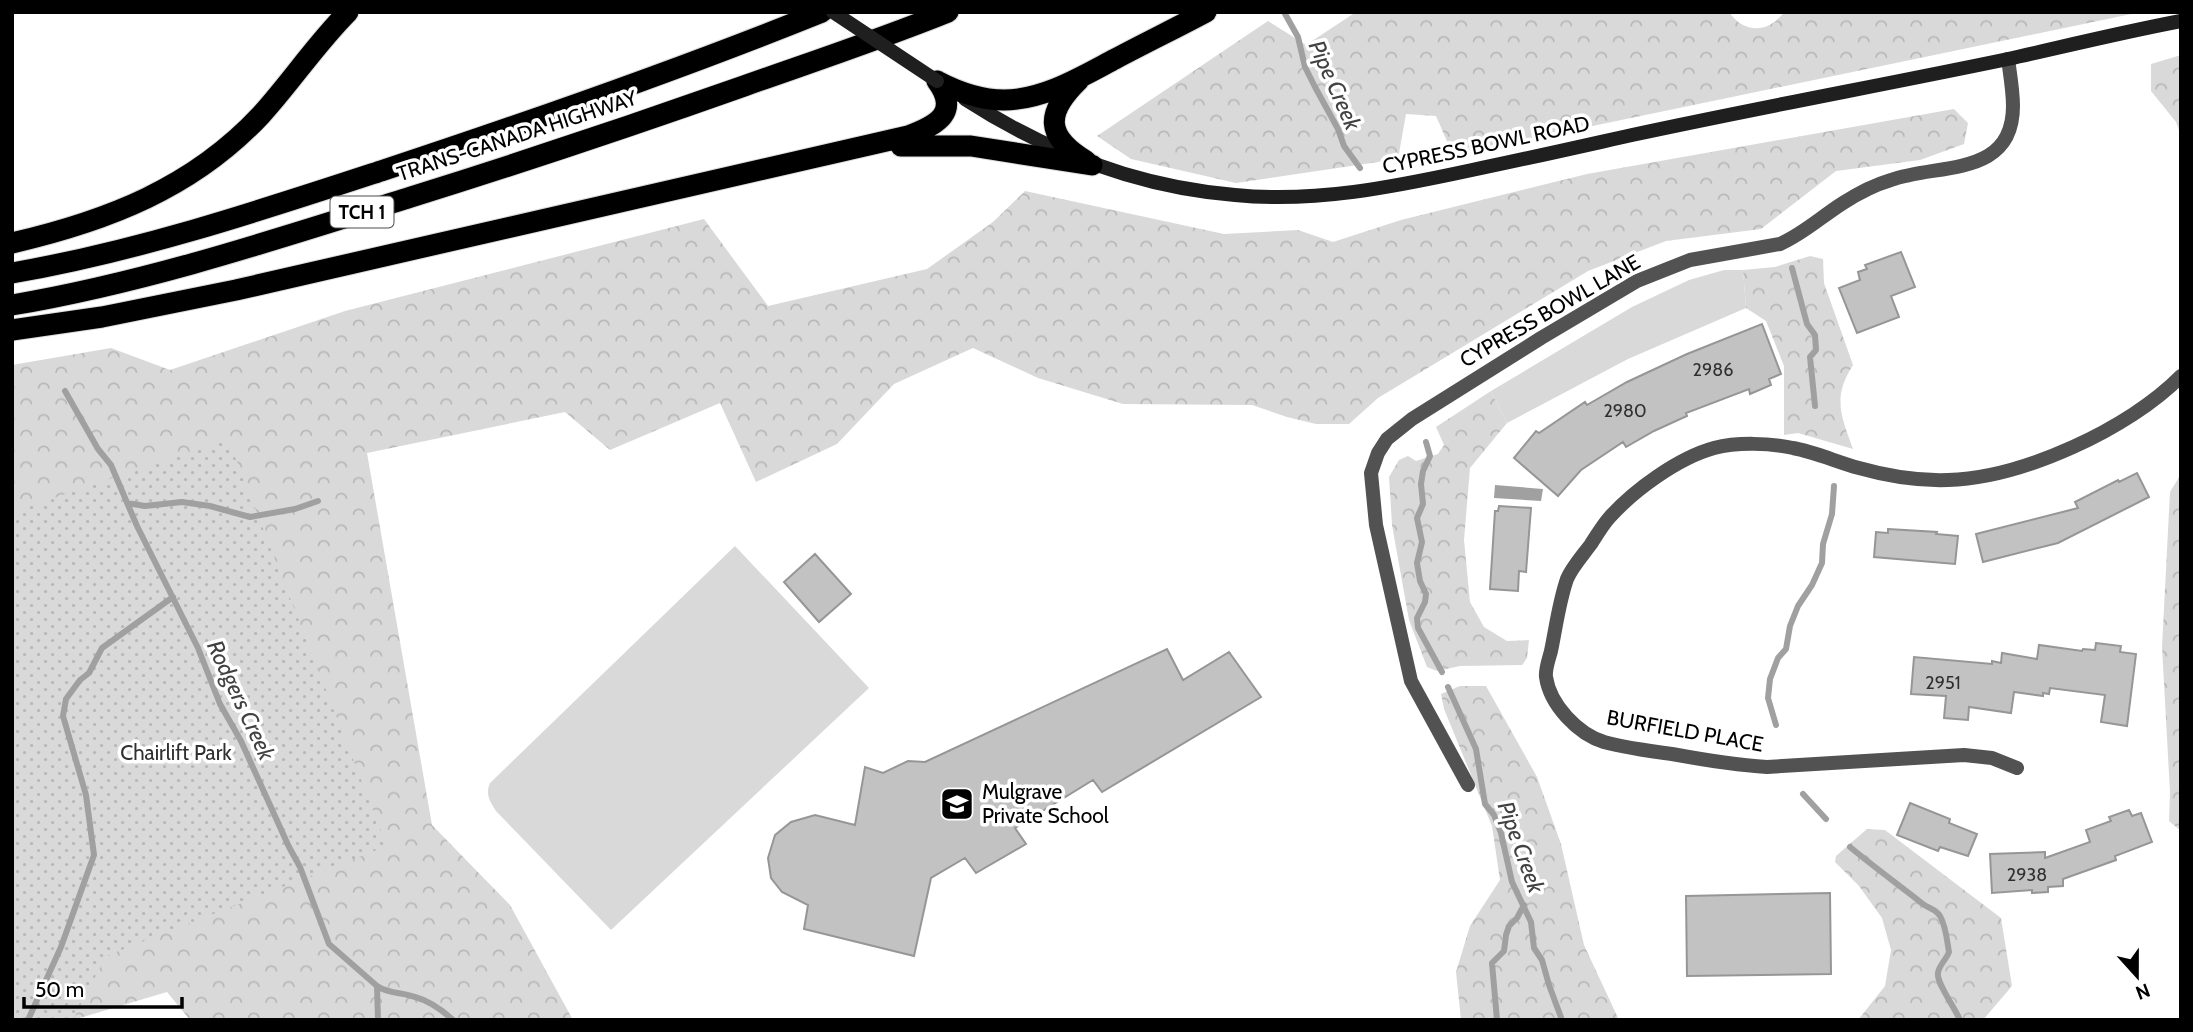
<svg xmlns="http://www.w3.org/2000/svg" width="2193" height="1032" font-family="Cabin,sans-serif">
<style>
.green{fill:#d9d9d9}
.forest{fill:url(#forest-crowns)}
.park{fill:url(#park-dots)}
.water{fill:#a0a0a0}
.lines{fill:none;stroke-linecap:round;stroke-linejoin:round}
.stream{stroke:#a0a0a0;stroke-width:6}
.building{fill:#c2c2c2;stroke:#969696;stroke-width:2}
.highway-casing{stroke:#dbdbdb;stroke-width:23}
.street{stroke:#525252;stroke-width:14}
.secondary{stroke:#1f1f1f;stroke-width:14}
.highway{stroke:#000;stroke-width:21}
.secondary-bridge{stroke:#1f1f1f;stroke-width:14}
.labels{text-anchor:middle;stroke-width:7;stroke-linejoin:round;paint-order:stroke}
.number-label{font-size:18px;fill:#303030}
.shield{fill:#fff;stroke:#4c4c4c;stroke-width:2}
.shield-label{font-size:19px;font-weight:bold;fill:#000}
.street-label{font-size:21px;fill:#000;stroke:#fff}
.park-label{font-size:21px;fill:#303030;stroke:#fff}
.poi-label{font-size:21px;fill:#000;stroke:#fff;text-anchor:start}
.water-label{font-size:23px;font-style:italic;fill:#414141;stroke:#fff}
</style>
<defs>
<pattern id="forest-crowns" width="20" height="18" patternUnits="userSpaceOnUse" patternTransform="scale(1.75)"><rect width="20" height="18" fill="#d9d9d9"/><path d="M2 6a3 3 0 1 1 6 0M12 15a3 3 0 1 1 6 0" fill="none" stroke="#b8b8b8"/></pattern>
<pattern id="park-dots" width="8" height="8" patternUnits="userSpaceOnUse" patternTransform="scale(1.75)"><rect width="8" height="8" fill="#d9d9d9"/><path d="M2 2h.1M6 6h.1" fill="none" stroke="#b8b8b8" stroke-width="1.8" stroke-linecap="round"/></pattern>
</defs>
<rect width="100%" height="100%" fill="#fff"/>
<!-- green -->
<path class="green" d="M 1724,270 L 1743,270 L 1746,308 L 1628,359 L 1507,423 L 1491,391 L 1632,307 L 1689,280 Z
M 735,546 L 869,688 L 611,930 L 496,811 C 490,802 485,794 490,783 Z"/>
<!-- forest -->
<path class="forest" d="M 1356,12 L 1729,12 C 1744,34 1769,33 1784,12 L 2141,12 L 1453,155 L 1436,116 L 1406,114 L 1398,159 L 1236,183 L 1131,159 L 1097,136 L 1268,21 L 1306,45 Z
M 2181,55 L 2181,136 L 2176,122 L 2151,91 L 2151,64 Z
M 1954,109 L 1968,123 L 1964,144 L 1920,160 L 1836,171 L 1761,229 L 1666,241 L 1588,271 L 1378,398 L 1349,424 L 1316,424 L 1287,417 L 1252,405 L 1123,404 L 1038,378 L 973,348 L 894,384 L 837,444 L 756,482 L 720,403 L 610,450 L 565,412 L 367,453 L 432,825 L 510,905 L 573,1020 L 190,1020 L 167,992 L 73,1020 L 12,1020 L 12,365 L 111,348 L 170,370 L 345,311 L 704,219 L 768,306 L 927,269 L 993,222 L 1025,191 L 1224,234 L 1298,230 L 1333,242 L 1401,220 L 1587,174 Z
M 1810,256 L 1823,259 L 1824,283 L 1853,365 C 1832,398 1841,415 1853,449 L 1798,433 L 1784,435 L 1784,366 L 1766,321 L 1746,308 L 1743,270 L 1775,267 Z
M 1491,391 L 1507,423 L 1470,468 L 1464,540 L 1470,602 L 1484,627 L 1507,641 L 1529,640 L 1527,658 L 1522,665 L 1460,666 L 1437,671 L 1427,667 L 1409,620 L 1392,525 L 1389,477 L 1399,460 L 1408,456 L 1416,461 L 1438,454 L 1444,445 L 1436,427 Z
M 2181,474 L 2181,831 L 2169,821 L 2170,792 L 2162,647 L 2170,492 Z
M 1460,686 L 1486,686 L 1537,777 L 1561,844 L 1584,945 L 1619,1020 L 1461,1020 L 1456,972 L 1470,926 L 1500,880 L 1492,826 L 1444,709 L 1441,694 Z
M 1867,829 L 1885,830 L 2001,918 L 2012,986 L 1983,1020 L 1858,1020 L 1885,986 L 1891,950 L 1882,918 L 1859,886 L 1835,862 L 1836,856 Z"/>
<!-- park -->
<path class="park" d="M 228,439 L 387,846 L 106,956 L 73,1020 L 12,1020 L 12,512 Z"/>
<!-- water -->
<path class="water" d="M 1495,485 L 1543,489 L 1541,501 L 1494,498 Z"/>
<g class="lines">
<!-- stream -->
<path class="stream" d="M 1284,12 L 1298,37 L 1305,67 L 1315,87 L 1338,129 L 1344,146 L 1360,168
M 1792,268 L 1807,324 L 1815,335 L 1816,350 L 1810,357 L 1815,406
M 65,391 L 98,449 L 111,465 L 137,526 L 198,648 L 220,704 L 241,741 L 289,847 L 300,867 L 329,944 L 377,986 L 378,1020
M 1426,442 L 1430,456 L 1423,471 L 1421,484 L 1423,504 L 1417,518 L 1422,542 L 1417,563 L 1420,581 L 1426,594 L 1425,602 L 1417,618 L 1418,628 L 1442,672
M 127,503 L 145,506 L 182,502 L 210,506 L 250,517 L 295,509 L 318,501
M 1448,687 L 1476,749 L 1485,804 L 1494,815 L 1501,833 L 1512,882 L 1531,922 L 1534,948 L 1542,960 L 1549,985 L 1562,1020
M 1776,725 L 1768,698 L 1770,679 L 1778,658 L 1786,649 L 1790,626 L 1798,606 L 1812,585 L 1822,563 L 1823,544 L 1832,514 L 1834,486
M 1803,794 L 1826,819
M 1850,847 C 1874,867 1899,885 1923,904 C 1929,909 1935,908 1940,916 C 1946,926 1947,941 1949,952 C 1946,960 1939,965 1938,973 C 1936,982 1955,1008 1960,1020
M 377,986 C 388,994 402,992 415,997 C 430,1001 441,1009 453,1020
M 28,1020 L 61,947 L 94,855 L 86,795 L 63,716 L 66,699 L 80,680 L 89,673 L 102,648 L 173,597
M 1497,1020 L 1492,963 L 1504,951 L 1506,935 L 1509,926 L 1517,918 L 1524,905"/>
</g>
<!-- building -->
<path class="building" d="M 1901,252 L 1915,287 L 1891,296 L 1899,317 L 1857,333 L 1839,288 L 1860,280 L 1858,272 L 1867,269 L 1865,265 Z
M 1762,324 L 1781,374 L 1769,379 L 1771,385 L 1750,394 L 1749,389 L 1686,413 L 1687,416 L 1654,431 L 1626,447 L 1623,442 L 1581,470 L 1558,496 L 1514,458 L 1536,431 L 1539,433 L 1585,402 L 1587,405 L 1627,382 L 1687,354 Z
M 2137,473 L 2149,497 L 2058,543 L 1983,562 L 1976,534 L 2078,508 L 2075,502 L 2118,480 L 2119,482 Z
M 1499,506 L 1531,508 L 1526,572 L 1519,571 L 1518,591 L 1490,589 L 1495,511 L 1498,511 Z
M 1888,529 L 1937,532 L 1936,534 L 1958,536 L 1955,564 L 1874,557 L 1876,532 L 1888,533 Z
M 815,554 L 851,594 L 819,622 L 784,582 Z
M 2096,643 L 2121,646 L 2120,652 L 2136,654 L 2127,726 L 2101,722 L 2105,695 L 2050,688 L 2049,694 L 2043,693 L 2043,696 L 2014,692 L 2011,713 L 1969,707 L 1968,720 L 1944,718 L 1946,696 L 1911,694 L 1914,657 L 1992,664 L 1992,661 L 2001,663 L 2002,653 L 2037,659 L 2039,645 L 2082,651 L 2083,649 L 2095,650 Z
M 1167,649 L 1183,680 L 1229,652 L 1261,697 L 1102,792 L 1093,780 L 1015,828 L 1026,844 L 976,873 L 965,858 L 931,878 L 914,956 L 804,929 L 808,905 L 782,892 L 771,878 L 768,858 L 775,835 L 791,822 L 815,815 L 855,825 L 865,767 L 883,773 L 908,761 L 925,762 Z
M 1910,803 L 1950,819 L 1949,823 L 1977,834 L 1968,856 L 1940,847 L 1938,851 L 1897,835 Z
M 2129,810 L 2132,816 L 2141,813 L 2152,842 L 2115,856 L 2116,860 L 2063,879 L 2063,886 L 2048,887 L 2048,892 L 2032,893 L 2032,890 L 1992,893 L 1990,854 L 2045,852 L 2045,858 L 2090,842 L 2086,830 L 2111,821 L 2109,817 Z
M 1830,893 L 1831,974 L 1687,976 L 1686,896 Z"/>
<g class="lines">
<defs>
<path id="highway" d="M 1079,80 C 1045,113 1045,136 1086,161
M 937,81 C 958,92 979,100 1004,100 C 1043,100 1081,77 1115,59 C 1145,43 1176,28 1206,12
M 901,146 L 971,146 L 1092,165
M 12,243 C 107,221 193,188 261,115 C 291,82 316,44 348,12
M 12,273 C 139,251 262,210 384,170 C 532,121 678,70 822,12
M 12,305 C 148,282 280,238 411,197 C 523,162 634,125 744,86 C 812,62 881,39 948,12
M 12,330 L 102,317 L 236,290 L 908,136 C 938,125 960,112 937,81"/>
</defs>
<!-- highway casing -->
<use href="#highway" class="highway-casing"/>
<!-- street -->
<path class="street" d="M 2017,768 L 1992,758 L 1964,755 L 1767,767 C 1735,765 1704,760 1672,754 C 1649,751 1626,748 1604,742 C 1578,734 1550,705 1546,677 C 1545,669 1549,659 1551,651 C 1556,627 1559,602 1567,579 C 1572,567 1583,555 1591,544 C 1597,535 1602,526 1609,518 C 1634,490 1678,458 1714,448 C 1737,442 1770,443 1793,448 C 1815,452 1837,462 1859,468 C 1887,476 1918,481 1948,480 C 2022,478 2129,429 2181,376
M 1468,785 L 1411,681 L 1376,525 L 1371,473 L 1378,453 L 1387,439 L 1412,419 L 1541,338 L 1637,281 L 1690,260 L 1780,244 C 1803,234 1821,217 1843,203 C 1857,194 1874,185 1891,180 C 1938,163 2013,178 2013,106 C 2013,91 2010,74 2008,59"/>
<!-- secondary -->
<path class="secondary" d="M 965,99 C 1047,152 1137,187 1235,195 C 1315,203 1393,187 1472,170 C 1525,159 1578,147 1632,135 C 1757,108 1883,85 2008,59 C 2066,46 2123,32 2181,21"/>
<!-- highway -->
<use href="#highway" class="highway"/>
<!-- secondary-bridge -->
<path class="secondary-bridge" d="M 833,12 L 937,81"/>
</g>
<!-- icons -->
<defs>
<symbol id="school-square" viewBox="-11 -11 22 22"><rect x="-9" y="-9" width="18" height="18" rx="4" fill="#000" stroke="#fff"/><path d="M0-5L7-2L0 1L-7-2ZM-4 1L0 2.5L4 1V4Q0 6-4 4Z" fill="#fff"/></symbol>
</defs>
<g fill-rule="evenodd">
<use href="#school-square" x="938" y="785" width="38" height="38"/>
</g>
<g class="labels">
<!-- number labels -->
<g class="number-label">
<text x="1713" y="376">2986</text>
<text x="1625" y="417">2980</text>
<text x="1943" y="689">2951</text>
<text x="2027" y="881">2938</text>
</g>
<!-- shield labels -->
<rect class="shield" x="330.5" y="196.5" width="63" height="31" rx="5"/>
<g class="shield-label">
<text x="362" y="219">TCH 1</text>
</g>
<!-- street labels -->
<g class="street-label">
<text transform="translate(517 136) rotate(-18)" y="7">TRANS-CANADA HIGHWAY</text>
<text transform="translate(1486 145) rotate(-12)" y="7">CYPRESS BOWL ROAD</text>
<text transform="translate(1550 311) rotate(-30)" y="7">CYPRESS BOWL LANE</text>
<text transform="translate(1685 731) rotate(10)" y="7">BURFIELD PLACE</text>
</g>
<!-- park labels -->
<g class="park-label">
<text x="176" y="760">Chairlift Park</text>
</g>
<!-- poi labels -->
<g class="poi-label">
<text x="982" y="799">Mulgrave<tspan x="982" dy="24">Private School</tspan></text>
</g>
<!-- water labels -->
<g class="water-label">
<text transform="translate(1335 85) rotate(66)" y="8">Pipe Creek</text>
<text transform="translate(241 700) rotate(65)" y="8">Rodgers Creek</text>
<text transform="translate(1521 847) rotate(70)" y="8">Pipe Creek</text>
</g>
</g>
<!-- border -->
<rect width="2193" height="1032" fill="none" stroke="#000000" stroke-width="28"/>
<!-- north arrow -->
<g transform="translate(2137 976) rotate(159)" stroke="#ffffff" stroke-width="5" paint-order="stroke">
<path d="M0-5L12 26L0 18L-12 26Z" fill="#000000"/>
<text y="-10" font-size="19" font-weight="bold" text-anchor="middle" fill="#000000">N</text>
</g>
<!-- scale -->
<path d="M24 997v10h158v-10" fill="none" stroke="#000000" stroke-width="3.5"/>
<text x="35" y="997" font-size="21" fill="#000000" stroke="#ffffff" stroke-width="5" paint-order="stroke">50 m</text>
</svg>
